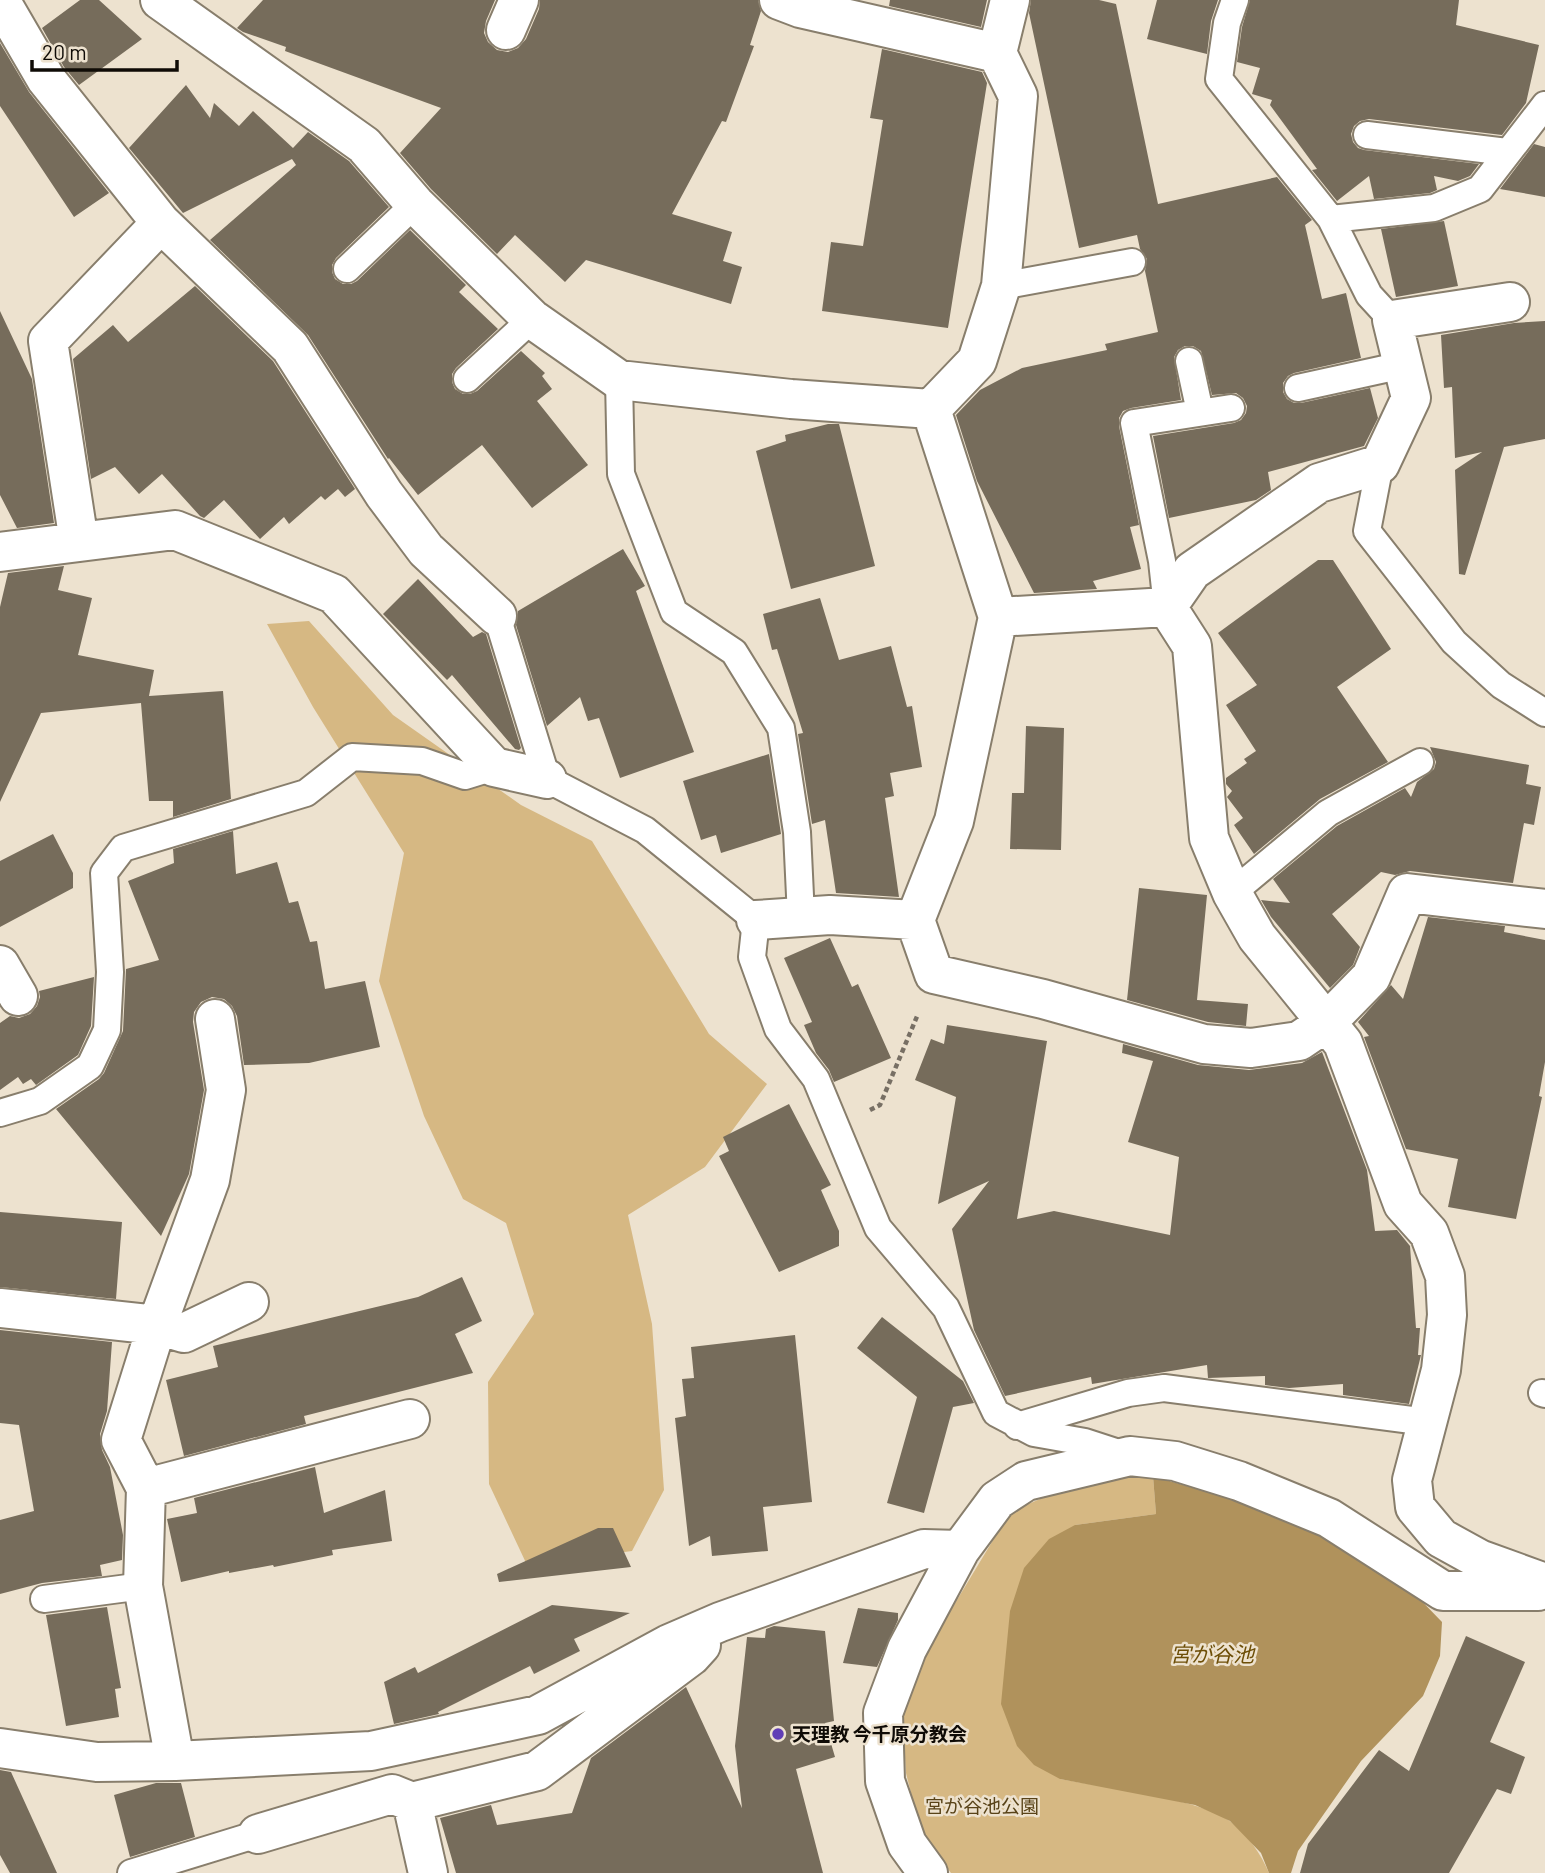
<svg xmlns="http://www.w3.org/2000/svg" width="1545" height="1873" font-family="Barlow,'Noto Sans JP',sans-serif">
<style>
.green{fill:#d6b883}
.water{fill:#b0925c}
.building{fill:#766c5b}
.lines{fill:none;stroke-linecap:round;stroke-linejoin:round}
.lane-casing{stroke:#887e6c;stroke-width:30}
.street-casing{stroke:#887e6c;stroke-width:42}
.path{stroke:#776f64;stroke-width:4.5;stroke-dasharray:5 3.5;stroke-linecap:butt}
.lane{stroke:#fff;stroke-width:26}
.street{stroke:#fff;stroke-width:38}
.poi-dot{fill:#613eb6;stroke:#ede2cf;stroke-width:2.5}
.labels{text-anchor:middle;stroke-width:5;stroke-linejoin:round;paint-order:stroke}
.poi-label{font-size:19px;font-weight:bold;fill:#0f0b06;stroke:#ede2cf;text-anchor:start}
.park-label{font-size:19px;fill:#594318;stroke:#ede2cf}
.water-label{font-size:21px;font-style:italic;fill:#6d4e07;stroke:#ede2cf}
</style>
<rect width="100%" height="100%" fill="#ede2cf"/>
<path class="green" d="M309,621L393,715L521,805L592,841L709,1034L767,1084L705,1167L628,1215L652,1324L664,1490L632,1551L527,1565L489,1484L488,1382L534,1314L506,1223L463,1199L424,1116L379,981L404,853L313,707L267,624Z
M1134,1468L1153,1476L1156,1514L1075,1525L1060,1779C1101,1787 1200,1798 1231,1822C1248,1835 1261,1854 1269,1873H951L921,1833L906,1773L902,1712L922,1658L1010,1512L1065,1488Z"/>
<path class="water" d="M1153,1476L1230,1499L1322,1537L1409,1588L1442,1622L1440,1656L1423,1696L1361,1761L1298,1851L1291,1873H1269L1261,1853L1230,1821L1195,1805L1060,1779L1034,1765L1017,1746L1001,1704L1010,1611L1024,1568L1049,1539L1075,1525L1156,1514Z"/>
<path class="building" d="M80,0H99L142,39L79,85L64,67L42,28Z
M263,0H495L486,21L484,33L488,42L497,50L508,52L518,48L526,39L539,9L540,0H758L761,11L750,45L754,46L726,122L722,121L672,214L732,232L723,261L742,267L731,304L586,260L565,282L515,235L497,254L431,189L400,153L441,108L285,51L286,47L243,32L237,28Z
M890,0H987L981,27L889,6Z
M1031,0H1099L1116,4L1158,204L1277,177L1312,220L1305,225L1322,299L1346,293L1361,358L1294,373L1288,376L1283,383V392L1287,399L1294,403H1301L1370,388L1378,418L1364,446L1268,472L1271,490L1256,500L1169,518L1153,436L1234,423L1241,420L1246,413L1247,406L1243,398L1236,393L1212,395L1201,351L1193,346H1185L1178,350L1174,357L1181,400L1131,408L1123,411L1119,418V426L1139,525L1130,527L1141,569L1093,581L1097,589L1034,593L977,481L956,415L980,390L1022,368L1107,350L1105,344L1158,332L1145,271L1147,259L1140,249L1137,235L1079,248L1029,13Z
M1157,0H1218L1211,21L1207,54L1147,39Z
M1250,0H1459L1456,25L1539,45L1526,103L1502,135L1369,119L1360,121L1354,126L1351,134L1353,142L1358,148L1364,150L1479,164L1470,176L1458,181L1434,176L1437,190L1430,193L1374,199L1369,176L1337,201L1312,170L1317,169L1270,105L1272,100L1252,94L1260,68L1237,62L1242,27Z
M0,43L29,92L109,193L74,217L0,106Z
M882,49L982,72L987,83L948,328L822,311L831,242L863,246L883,120L870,118Z
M186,85L210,118L214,103L239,126L253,111L293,148L308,132L349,161L389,207L336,258L332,265V272L335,279L343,284H351L357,281L410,230L466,285L459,292L498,329L456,368L452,374V382L455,389L463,394H470L477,391L521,351L545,373L542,376L552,389L537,401L588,465L532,508L482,445L418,495L389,458L388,459L308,335L210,240L296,165L292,159L183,213L129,148Z
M1534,144L1545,147V197L1500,189Z
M1444,221L1458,286L1396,297L1381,229Z
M195,286L273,361L355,489L345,497L338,489L325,500L321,496L289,524L284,517L260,539L224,500L204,518L200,516L162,474L139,494L115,467L91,479L73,359L113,325L128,342Z
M0,311L32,379L54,523L17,528L0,495Z
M1545,321V439L1504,447L1465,575L1459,574L1455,470L1482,452L1455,458L1452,387L1444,388L1441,335L1514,323Z
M828,424H839L875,566L791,589L756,451L786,441L785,435Z
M623,549L645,586L636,591L694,752L620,778L599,718L588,721L580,697L547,726L516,625L518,611Z
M1318,560H1333L1391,649L1337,687L1388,762L1320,799L1254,854L1234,825L1243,818L1227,797L1232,791L1226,784V778L1247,763L1244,759L1256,751L1226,705L1257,685L1218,633Z
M64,566L58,590L92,598L78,655L154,670L149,696L223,691L231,799L173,817V801H149L141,703L41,713L0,802V607L8,573Z
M418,579L473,637L482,632L486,634L521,748L519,750L515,749L452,675L447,680L383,614Z
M820,598L839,660L891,646L907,707L912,706L922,767L890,773L894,796L885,798L899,897L836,893L825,820L812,824L798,734L803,733L777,649L772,650L763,614Z
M1026,726L1064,728L1061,850L1010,849L1012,793H1024Z
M1430,747L1529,765L1526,784L1541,787L1534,825L1524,823L1513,883L1410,871L1395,875L1381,872L1332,914L1360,947L1353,965L1330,988L1271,917L1261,900L1290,903L1273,879L1337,826L1405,788L1411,797L1417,782L1434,769L1436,762Z
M769,754L781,834L721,853L716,835L701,840L683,781Z
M233,831L236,874L277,862L289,903L298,901L310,942L317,941L325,989L365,981L380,1047L309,1063L244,1065L237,1016L232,1006L224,999L212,997L201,1002L194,1012L193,1022L204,1090L189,1174L161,1236L56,1109L99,1079L104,1073L123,1031L126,969L159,960L128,881L174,863L173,849Z
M53,834L73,873V888L0,927V861Z
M1139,888L1207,895L1197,1000L1248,1004L1246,1026L1208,1022L1127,1000Z
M1428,917L1505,926L1504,932L1545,940V1062L1539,1096L1542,1097L1516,1219L1448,1207L1458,1159L1406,1149L1364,1037L1369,1036L1358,1022L1391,985L1403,999Z
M830,938L852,987L858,984L891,1058L834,1082L829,1070L816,1053L804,1025L812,1022L784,958Z
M94,977L91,1026L78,1055L36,1085L31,1079L23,1084L18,1077L0,1090V1023L10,1016L19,1018L30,1014L37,1006L40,997L39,991Z
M947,1025L1047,1041L1017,1219L1054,1211L1170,1235L1179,1157L1128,1142L1153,1061L1122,1053L1123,1044L1198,1065L1249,1070L1302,1063L1322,1052L1367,1170L1375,1231L1397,1230L1410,1246L1416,1328H1420L1418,1355H1421L1409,1404L1343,1395V1384L1289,1388L1265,1385V1376L1208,1378L1207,1365L1092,1384L1091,1377L1005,1396L974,1330L952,1229L989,1181L938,1204L956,1097L915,1080L931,1039L944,1044Z
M789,1104L831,1185L821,1190L839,1231V1246L779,1272L719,1156L729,1151L723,1137Z
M0,1212L122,1222L116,1299L0,1287Z
M462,1277L482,1321L455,1334L473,1373L304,1416L306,1424L184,1456L166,1380L218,1367L213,1346L418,1297Z
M882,1317L963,1381L974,1403L953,1407L924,1513L887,1503L917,1397L857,1348Z
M0,1330L112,1342L107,1411L100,1434L102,1450L110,1467L123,1535L122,1560L100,1565L102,1576L42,1583L0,1594V1520L34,1511L19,1425L0,1423Z
M795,1335L812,1502L763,1507L768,1551L712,1556L710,1536L689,1546L675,1418L686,1416L682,1379L694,1378L691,1347Z
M315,1467L324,1513L385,1490L392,1541L332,1550L333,1555L274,1567L273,1565L229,1573V1571L181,1582L167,1519L197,1513L194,1498Z
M598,1528H613L631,1567L499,1582L497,1574Z
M552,1605L630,1613L574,1639L580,1651L534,1674L530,1666L438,1712L439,1714L394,1724L384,1682L415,1667L418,1673Z
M107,1607L121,1688L115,1689L119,1717L66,1726L46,1615Z
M858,1608L898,1613V1620L877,1667L843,1663Z
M774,1626L825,1631L834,1721L825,1723L835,1757L796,1769L823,1873H456L440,1818L491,1805L497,1825L572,1813L591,1758L686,1687L742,1808L735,1746L747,1637L765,1638L766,1629Z
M1466,1636L1525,1662L1490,1742L1525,1757L1511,1794L1497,1789L1449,1873H1300L1308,1844L1379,1750L1409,1771Z
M0,1770L11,1772L57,1873H10L0,1855Z
M156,1783H181L195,1837L130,1857L114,1795Z"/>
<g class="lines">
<defs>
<path id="lane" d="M1235,0L1227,23L1219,79L1331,219L1369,295L1392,320
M1367,135L1507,152
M1331,219L1434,208L1480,189L1545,105
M347,269L415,204
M1001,286L1132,262
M1189,361L1200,412
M467,379L532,319
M619,380L621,474L674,612L734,652L781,728L797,832L801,917
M1298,388L1403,365
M1380,464L1367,531L1454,642L1501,685L1545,713
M1167,607L1162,561L1134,423L1231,408
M497,616L547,779L645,830L756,920L752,957L778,1029L816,1079L878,1228L946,1308L996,1413L1034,1433L1085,1442L1128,1456
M1232,893L1328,813L1420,762
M0,1113L40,1101L90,1066L107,1030L110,972L104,873L123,848L306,793L352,757L422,761L465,776L494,767
M1542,1393L1545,1394
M1017,1426L1128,1393L1164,1388L1427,1422
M44,1599L143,1586
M131,1873L258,1834"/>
<path id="street" d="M0,0L46,79L161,223L290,347L384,494L426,550L497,616
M160,0L364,145L415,204L532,319L619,380L791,399L931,409L977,361L1001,286L1018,96L997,53L800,8L779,0
M506,30L519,0
M997,53L1010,0
M931,409L998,617L954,821L915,920L934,974L1043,999L1204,1044L1251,1048L1299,1041L1327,1022L1371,977L1407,893L1545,909
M79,542L48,341L161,223
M0,552L175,530L334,594L494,767L547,779
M1167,607L1192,646L1209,838L1232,893L1257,937L1343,1043L1403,1204L1429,1233L1445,1276L1447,1315L1441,1370L1412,1480L1415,1507L1441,1538L1479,1559L1545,1583
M1167,607L1192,571L1319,483L1380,464L1411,398L1392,320L1510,302
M998,617L1167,607
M756,920L830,915L915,920
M0,965L18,996
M0,1308L157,1325L184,1333L249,1302
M146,1488L410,1419
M0,1748L97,1762L175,1761L371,1751L538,1715L669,1644L720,1622L924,1549L960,1550
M175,1761L143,1586L146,1488L121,1440L157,1325L210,1180L226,1090L215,1019
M412,1802L428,1873
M258,1834L392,1794L412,1802L537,1771L691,1656L701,1645
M928,1873L907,1844L885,1781L883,1713L907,1649L960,1550L997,1500L1026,1481L1130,1456L1175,1461L1239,1481L1329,1518L1443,1591H1538"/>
</defs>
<use href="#lane" class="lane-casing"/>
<use href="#street" class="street-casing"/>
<path class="path" d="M870,1110L880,1105L918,1014"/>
<use href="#lane" class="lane"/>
<use href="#street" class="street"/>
</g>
<circle class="poi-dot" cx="778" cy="1734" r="7"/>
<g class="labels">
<g class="poi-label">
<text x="792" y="1741">天理教 今千原分教会</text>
</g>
<g class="park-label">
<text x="982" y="1813">宮が谷池公園</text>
</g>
<g class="water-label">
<text x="1212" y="1662">宮が谷池</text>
</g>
</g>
<path d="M32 60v10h145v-10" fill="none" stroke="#0f0b06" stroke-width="3.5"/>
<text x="42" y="60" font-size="21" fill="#0f0b06" stroke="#ede2cf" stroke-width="5" paint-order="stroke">20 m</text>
</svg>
